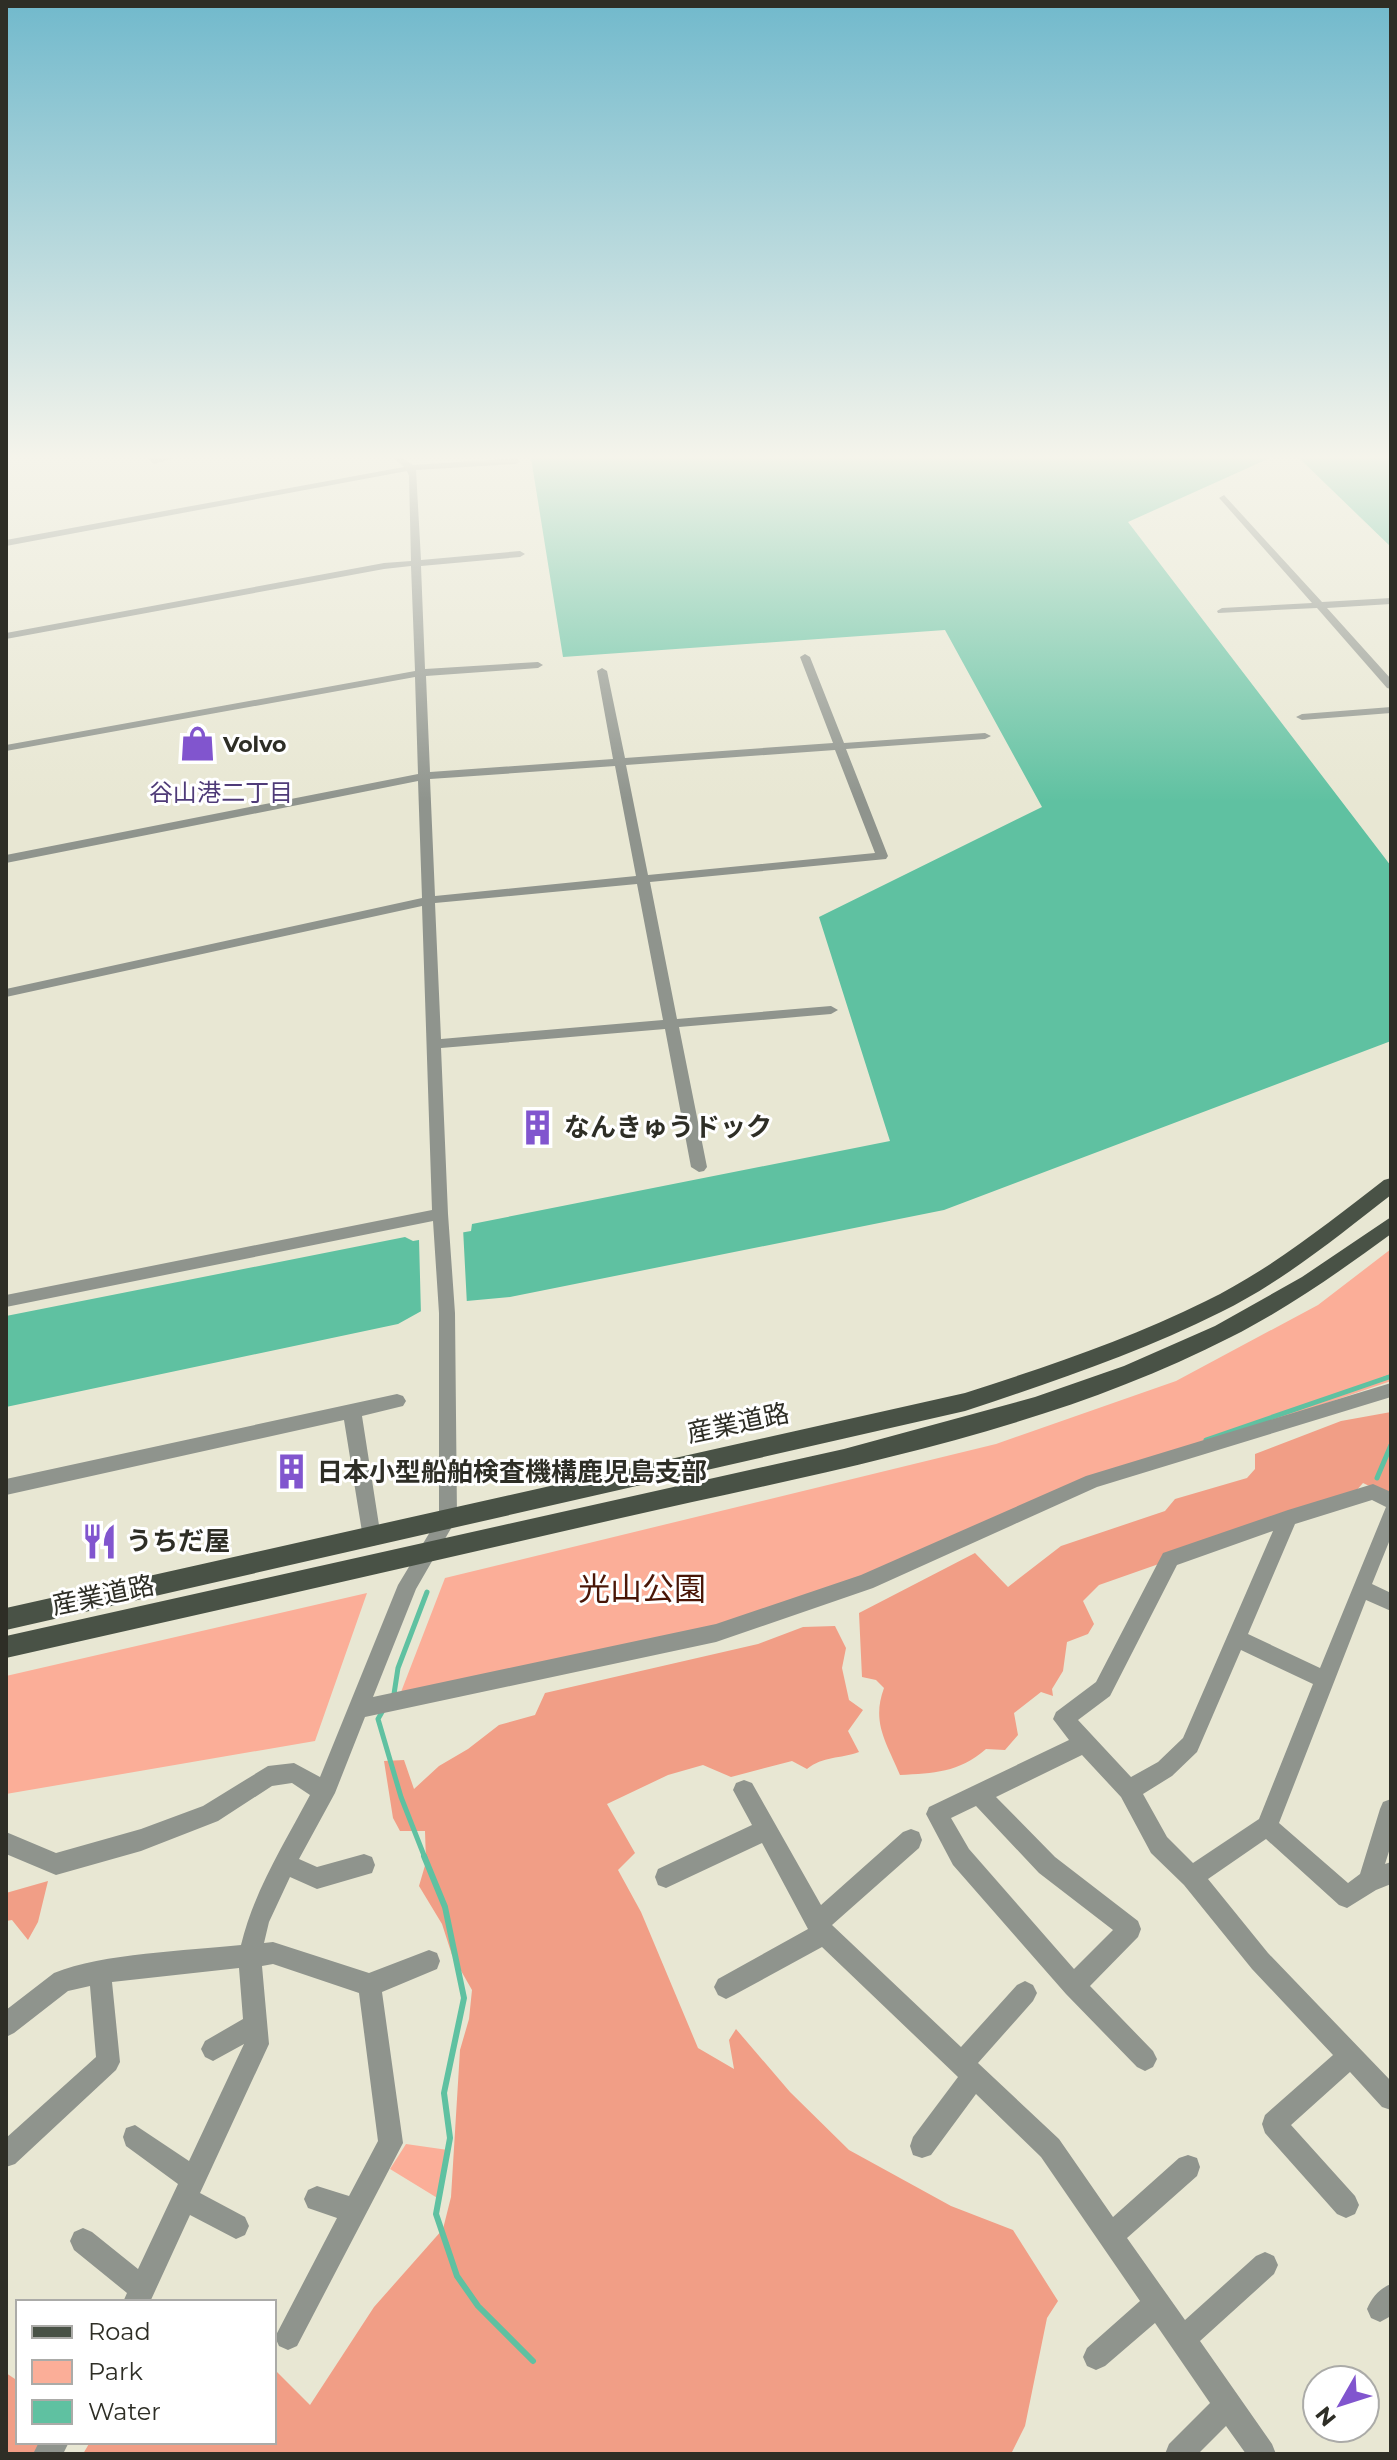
<svg xmlns="http://www.w3.org/2000/svg" width="1397" height="2460" font-family="Montserrat,'Noto Sans JP',sans-serif">
<style>
.green{fill:#fbae98}
.forest{fill:#f19e86}
.water{fill:#5fc1a1}
.pier{fill:#e8e7d3}
.lines{fill:none;stroke-linecap:round;stroke-linejoin:round}
.stream-far2{stroke:#5fc1a1;stroke-width:4}
.stream-far1{stroke:#5fc1a1;stroke-width:5}
.stream{stroke:#5fc1a1;stroke-width:6}
.minor{fill:#8f948d;fill-rule:evenodd}
.major{fill:#495246;fill-rule:evenodd}
.labels{text-anchor:middle;stroke-width:6;stroke-linejoin:round;paint-order:stroke}
.far-poi-label{font-size:22px;font-weight:bold;fill:#2e2e26;stroke:#fff;text-anchor:start}
.far-neighbourhood-label{font-size:24px;fill:#4f3b78;stroke:#fff}
.poi-label{font-size:26px;font-weight:bold;fill:#2e2e26;stroke:#fff;text-anchor:start}
.street-label{font-size:26px;fill:#2e2e26;stroke:#fff}
.near-park-label{font-size:32px;fill:#491607;stroke:#fff}
</style>
<rect width="100%" height="100%" fill="#e8e7d3"/>
<path class="green" d="M1391,1249V1381L1033,1504L868,1584L656,1646L401,1692L445,1578L996,1444L1176,1381L1318,1305Z
M367,1593L315,1741L6,1794V1676Z
M406,2144L448,2150L439,2199L390,2169Z"/>
<path class="forest" d="M1391,1412L1390,1496L1363,1483L1356,1491L1264,1527L1099,1585L1083,1601L1094,1624L1088,1634L1067,1642L1063,1671L1052,1689L1053,1696L1041,1692L1014,1713L1018,1735L1005,1750L986,1749C958,1773 934,1773 900,1775C887,1743 871,1723 884,1688L876,1680L862,1677L859,1613L975,1553L1008,1587L1061,1546L1165,1511L1175,1499L1247,1478L1255,1469V1454L1341,1421Z
M835,1626L846,1648L842,1668L849,1700L863,1710L848,1731L859,1752C840,1759 823,1756 807,1769L792,1761L731,1777L703,1765L668,1775L607,1804L635,1853L618,1870L641,1912L698,2048L734,2069L729,2040L736,2029L790,2092L849,2150L951,2206L1013,2230L1058,2301L1047,2318L1025,2426L1011,2454H83L90,2442H274V2369L310,2405L374,2307L443,2229L451,2197L460,2050L469,2019L472,1990L452,1955L442,1924L419,1886L426,1862L425,1831H400L393,1818L384,1761L404,1760L414,1789L439,1766L468,1749L499,1725L535,1715L545,1693L758,1644L803,1627Z
M48,1881L38,1922L28,1940L12,1920L6,1921V1893Z
M6,2373L18,2381V2442H57L51,2454H6Z"/>
<path class="water" d="M531,458H1270L1128,522L1391,866V1041L944,1210L510,1297L434,1304L398,1324L6,1407V1316L405,1237L413,1241L471,1231L472,1224L890,1141L819,917L1042,807L945,630L563,657Z
M1299,458H1391V547Z"/>
<path class="pier" d="M463,1228L467,1305L435,1307L421,1315L419,1239Z"/>
<g class="lines">
<path class="stream-far2" d="M1383,1379L1391,1376"/>
<path class="stream-far1" d="M1206,1440L1389,1377
M1377,1478L1391,1445
M394,1694L398,1668L427,1592
M382,1712L378,1719L401,1797L425,1858"/>
<path class="stream" d="M424,1856L445,1907L464,1998L444,2093L450,2138L436,2214L457,2276L478,2306L533,2361"/>
<path class="minor" d="M147,458H174L154,464Z
M394,458H403L413,465L516,458L520,461L516,464L416,470L421,560L520,551L525,554L520,557L421,566L425,669L538,662L543,665L538,668L426,676L430,772L613,759L597,671L602,668L607,671L625,758L833,743L800,657L805,654L810,657L844,743L985,733L991,736L985,739L846,749L888,856L886,859L650,882L677,1019L831,1006L838,1010L831,1014L679,1027L707,1167L704,1171L699,1172L691,1167L665,1029L441,1048L448,1214L455,1313L457,1518L416,1589L373,1697L716,1624L861,1575L1086,1476L1391,1383V1397L1097,1487L873,1588L716,1642L365,1717L335,1793L299,1859L317,1867L364,1854L372,1857L375,1865L372,1873L317,1889L290,1877L269,1922L264,1943L273,1942L369,1973L429,1950L437,1953L440,1961L437,1969L382,1992L403,2143L297,2346L288,2350L279,2346L275,2337L337,2218L308,2208L304,2199L308,2190L317,2186L349,2196L378,2141L359,1993L273,1964L262,1966L269,2044L200,2193L245,2217L249,2226L245,2235L236,2239L190,2215L150,2302H123L127,2293L74,2250L70,2241L74,2232L83,2228L92,2232L138,2269L178,2184L126,2146L123,2137L126,2128L135,2125L189,2161L244,2044L213,2061L205,2057L201,2049L205,2041L243,2019L239,1968L112,1982L120,2062L116,2070L15,2164L6,2167V2138L96,2057L90,1986L68,1991L14,2033L6,2037V2010L54,1973C103,1953 187,1951 241,1945C254,1891 284,1844 310,1795L292,1783L272,1786L218,1821L141,1851L56,1875L6,1854V1832L56,1853L141,1829L203,1806L268,1766L294,1763L320,1777L398,1585L439,1517V1313L433,1221L6,1307V1295L432,1210L422,906L6,997V989L422,898L418,781L6,863V855L418,774L415,677L6,751V745L415,671L411,566L384,569L6,639V633L384,563L411,561L409,476L407,471L6,546V540L404,467ZM835,750L875,853L648,875L626,765ZM615,766L636,876L435,896L430,779ZM637,884L663,1020L441,1039L435,903Z
M1224,495L1322,602L1391,598V604L1327,608L1391,679V689L1387,688L1317,608L1218,613L1217,611L1222,608L1312,603L1221,500L1219,498Z
M1391,707V713L1302,720L1296,717L1302,714Z
M397,1394L403,1396L406,1401L403,1406L362,1416L381,1538L379,1544L372,1546L365,1544L363,1538L344,1420L6,1495V1479Z
M1373,1484L1391,1492V1537L1372,1584L1391,1593V1611L1366,1600L1279,1823L1348,1883L1360,1874L1380,1809L1383,1802L1391,1799V1845L1385,1864L1391,1862V1884L1376,1890L1347,1908L1339,1905L1266,1839L1208,1879L1268,1953L1391,2081V2110L1382,2107L1350,2072L1291,2125L1355,2196L1359,2205L1355,2214L1346,2218L1337,2214L1265,2133L1262,2124L1265,2115L1333,2055L1252,1969L1184,1885L1151,1853L1121,1797L1082,1755L996,1797L1055,1857L1138,1921L1141,1929L1138,1937L1090,1986L1153,2051L1157,2059L1153,2067L1145,2071L1137,2067L1066,1994L953,1865L926,1814L929,1807L1069,1740L1053,1719L1056,1712L1096,1682L1163,1553L1288,1510ZM1372,1500L1386,1507L1320,1668L1248,1634L1295,1524ZM1273,1531L1183,1738L1158,1762L1131,1777L1078,1720L1110,1696L1177,1565ZM1241,1650L1313,1684L1259,1819L1193,1863L1167,1837L1143,1794L1172,1776L1197,1752ZM976,1806L1039,1873L1113,1930L1074,1969L969,1849L951,1818Z
M744,1780L752,1783L821,1905L903,1832L911,1829L919,1832L922,1840L919,1848L832,1925L961,2047L1017,1985L1025,1981L1033,1985L1037,1993L1033,2001L978,2063L1059,2139L1113,2217L1179,2158L1188,2155L1197,2158L1200,2167L1197,2176L1127,2238L1185,2320L1256,2256L1265,2252L1274,2256L1278,2265L1274,2274L1200,2341L1272,2444L1276,2454H1246L1226,2426L1198,2454H1165L1169,2444L1210,2403L1155,2323L1105,2366L1096,2370L1087,2366L1083,2357L1087,2348L1140,2301L1041,2157L976,2094L931,2155L922,2158L913,2155L910,2146L913,2137L958,2077L822,1947L734,1995L726,1999L718,1995L714,1987L718,1979L808,1929L762,1843L666,1888L658,1885L655,1877L658,1869L752,1825L733,1790L736,1783Z
M1391,2284V2316L1380,2322L1371,2318L1367,2309C1372,2297 1379,2289 1391,2284Z
M39,2442H69L63,2454H33Z"/>
<path class="major" d="M1391,1178V1195C1338,1236 1281,1283 1221,1312C1139,1353 1052,1382 965,1411L6,1630V1608L965,1393C1046,1367 1129,1339 1206,1301C1270,1270 1328,1223 1384,1180Z
M1391,1217V1234C1339,1272 1288,1308 1231,1337C1042,1434 826,1471 621,1518C416,1565 211,1612 6,1658V1636L844,1449L1035,1397L1124,1366L1215,1326L1302,1277Z"/>
</g>
<linearGradient id="sky" x2="0" y2="1"><stop stop-color="#71b9cc"/><stop offset="0.57" stop-color="#f5f4eb"/><stop offset="1" stop-color="#f5f4eb" stop-opacity="0"/></linearGradient>
<rect width="1397" height="802" fill="url(#sky)"/>
<defs>
<symbol id="shop-bare" viewBox="-9 -9 18 18"><path d="M-5-2.5h2.3a2.7 3.5 0 0 1 5.4 0H5L5.5 6h-11ZM-1.5-2.5h3a1.5 2.3 0 0 0-3 0Z" fill="#8155ce" stroke="#fff" stroke-width="2.5" paint-order="stroke"/></symbol>
<symbol id="building-bare" viewBox="-9 -9 18 18"><path d="M-4-6H4V6H1V3H-1V6H-4ZM-2.5-4.3h1.7v1.8h-1.7ZM.8-4.3h1.7v1.8H.8ZM-2.5-1h1.7V.8h-1.7ZM.8-1h1.7V.8H.8Z" fill="#8155ce" stroke="#fff" stroke-width="2.5" paint-order="stroke"/></symbol>
<symbol id="restaurant-bare" viewBox="-9 -9 18 18"><path d="M-5-6h1v4h1v-4h1v4h1v-4h1v5L-1.5 .5V6h-2V.5L-5-1ZM5-6V6H3V1.5H1.5Q1.5-4 5-6Z" fill="#8155ce" stroke="#fff" stroke-width="2.5" paint-order="stroke"/></symbol>
</defs>
<g fill-rule="evenodd">
<use href="#shop-bare" x="172" y="718" width="51" height="51"/>
<use href="#building-bare" x="512" y="1102" width="51" height="51"/>
<use href="#building-bare" x="266" y="1446" width="51" height="51"/>
<use href="#restaurant-bare" x="74" y="1516" width="51" height="51"/>
</g>
<g class="labels">
<g class="far-poi-label">
<text x="223" y="752">Volvo</text>
</g>
<g class="far-neighbourhood-label">
<text x="221" y="801">谷山港二丁目</text>
</g>
<g class="poi-label">
<text x="564" y="1136">なんきゅうドック</text>
<text x="317" y="1481">日本小型船舶検査機構鹿児島支部</text>
<text x="126" y="1550">うちだ屋</text>
</g>
<g class="street-label">
<text transform="translate(738 1423) rotate(-12)" y="9">産業道路</text>
<text transform="translate(103 1595) rotate(-12)" y="9">産業道路</text>
</g>
<g class="near-park-label">
<text x="642" y="1600">光山公園</text>
</g>
</g>
<rect width="1397" height="2460" fill="none" stroke="#2e2e26" stroke-width="16"/>
<rect x="16" y="2300" width="260" height="144" fill="#ffffff" stroke="#ababa8" stroke-width="2"/>
<rect x="32" y="2326" width="40" height="12" fill="#495246" stroke="#ababa8" stroke-width="2"/>
<text x="88" y="2340" font-size="24" fill="#2e2e26">Road</text>
<rect x="32" y="2360" width="40" height="24" fill="#fbae98" stroke="#ababa8" stroke-width="2"/>
<text x="88" y="2380" font-size="24" fill="#2e2e26">Park</text>
<rect x="32" y="2400" width="40" height="24" fill="#5fc1a1" stroke="#ababa8" stroke-width="2"/>
<text x="88" y="2420" font-size="24" fill="#2e2e26">Water</text>
<g transform="translate(1341 2404) rotate(231)"><circle r="38" fill="#ffffff" stroke="#ababa8" stroke-width="2"/>
<path d="M0-6L14 30L0 20L-14 30Z" fill="#8155ce"/>
<text y="-12" font-size="22" font-weight="bold" text-anchor="middle" fill="#2e2e26">N</text>
</g>
</svg>
